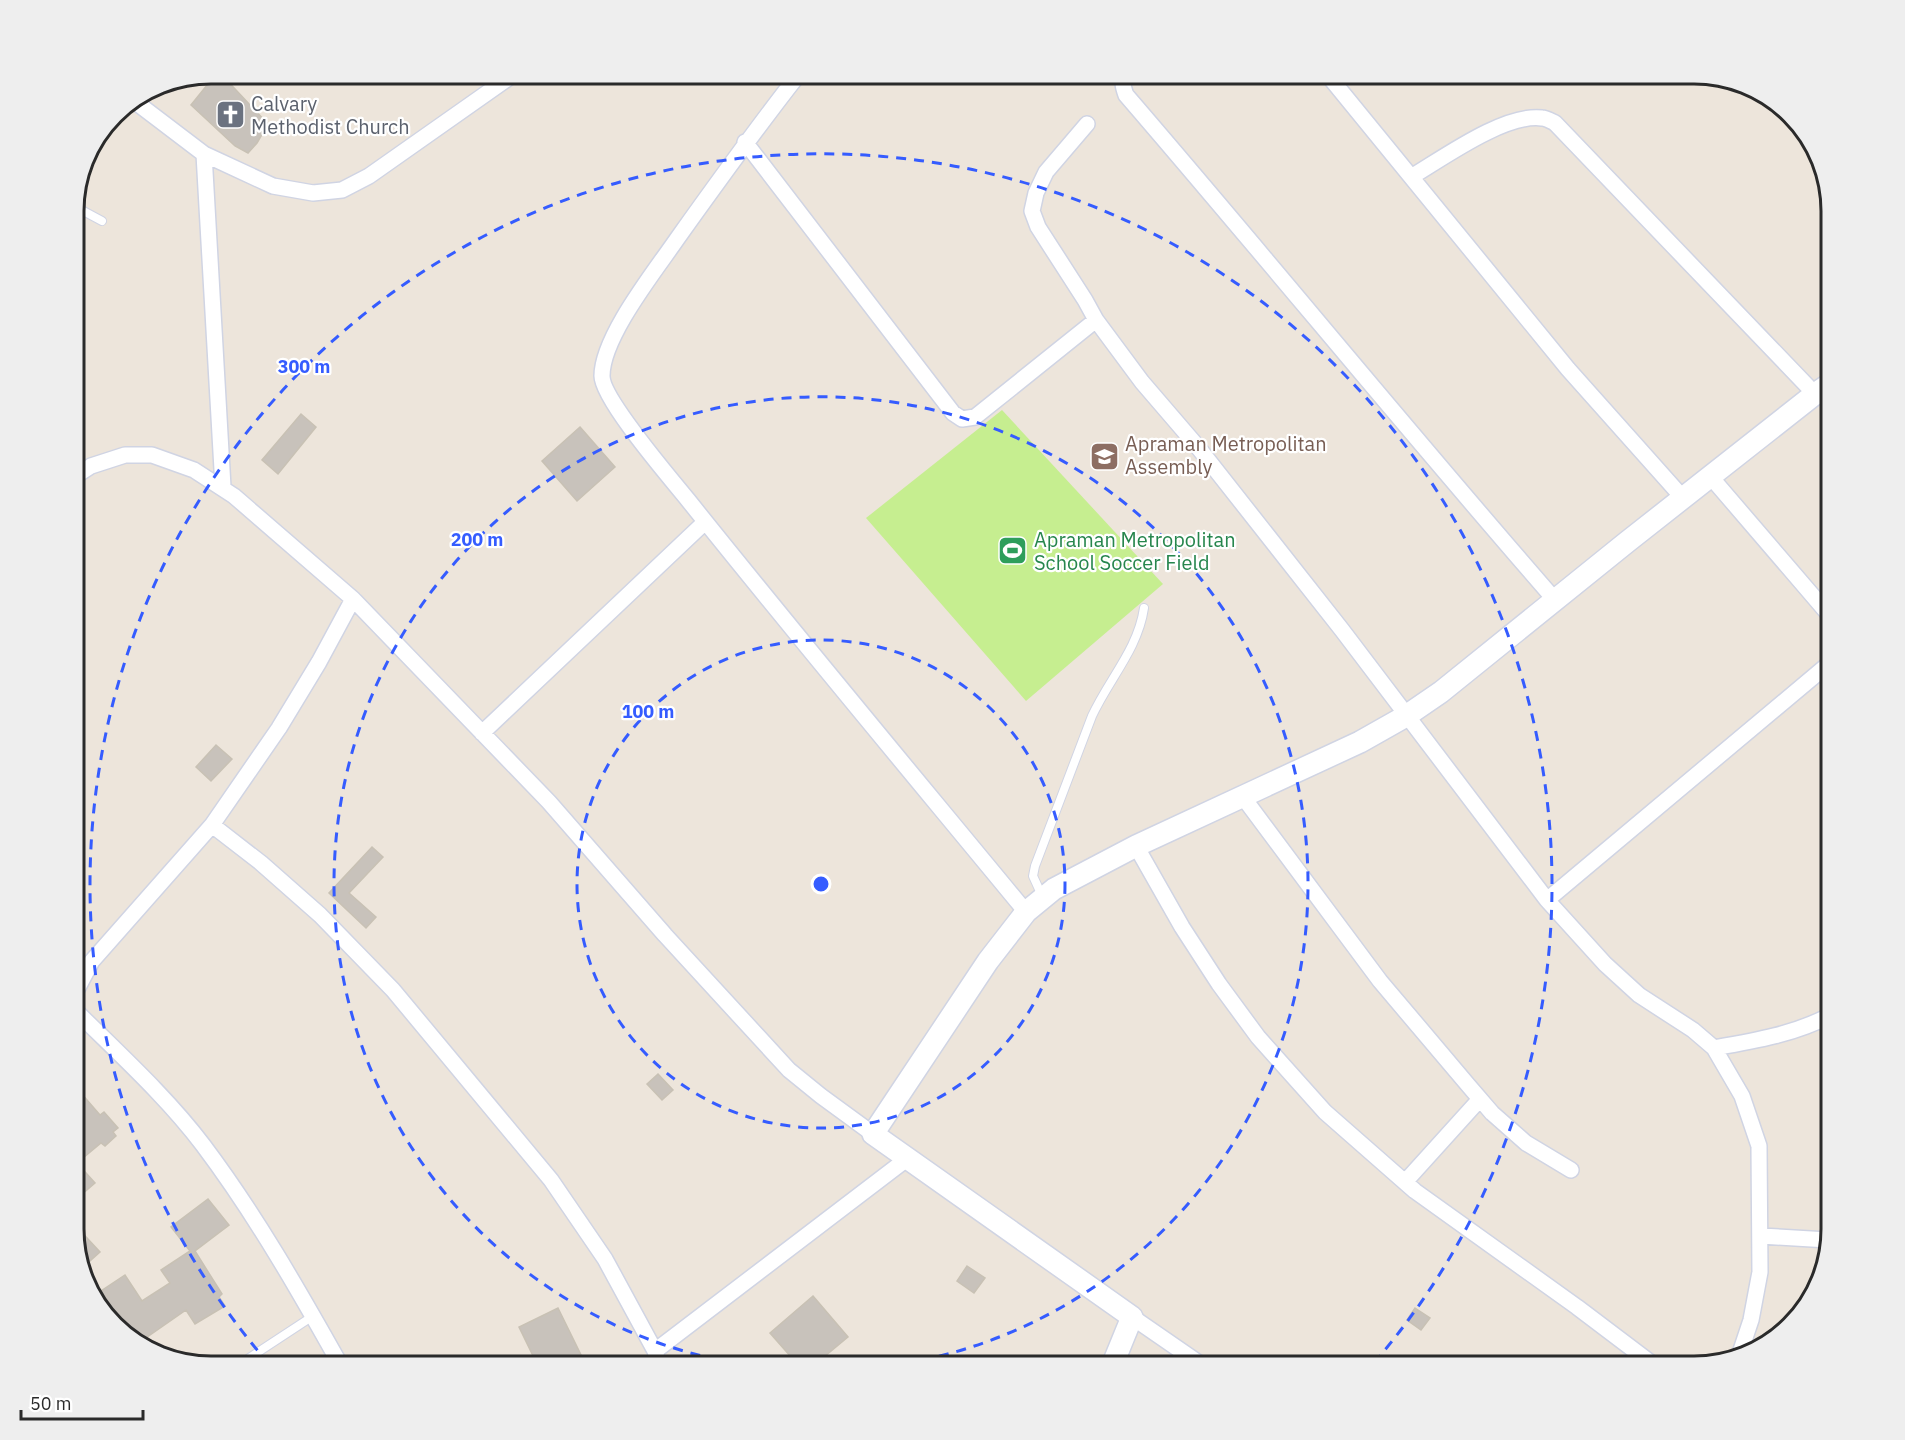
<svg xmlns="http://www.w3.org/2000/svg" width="1905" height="1440" font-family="'IBM Plex Sans',sans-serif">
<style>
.pitch{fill:#c6ee90}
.building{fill:#c8c2bb;stroke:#c8c1b4;stroke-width:1.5}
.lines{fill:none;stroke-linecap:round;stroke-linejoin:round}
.lane-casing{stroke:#d0d4e3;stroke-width:10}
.street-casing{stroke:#d0d4e3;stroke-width:18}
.secondary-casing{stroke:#d0d4e3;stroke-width:24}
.lane{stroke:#fff;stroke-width:8}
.street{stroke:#fff;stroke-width:15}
.secondary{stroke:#fff;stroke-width:21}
.ring{fill:none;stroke:#355cff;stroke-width:3;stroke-dasharray:10 8}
.labels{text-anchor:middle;stroke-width:4.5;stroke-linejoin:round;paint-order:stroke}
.worship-label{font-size:20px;fill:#5b616d;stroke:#fff;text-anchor:start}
.education-label{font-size:20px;fill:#785e54;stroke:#fff;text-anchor:start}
.leisure-label{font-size:20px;fill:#27864d;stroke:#fff;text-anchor:start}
.rim{fill:none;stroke:#2a2a2a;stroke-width:3}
.centre{fill:#355cff;stroke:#fff;stroke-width:3}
.ring-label{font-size:18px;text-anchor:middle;font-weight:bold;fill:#355cff;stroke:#fff;stroke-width:4.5;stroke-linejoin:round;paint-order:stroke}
</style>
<rect width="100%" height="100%" fill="#ede5db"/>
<path class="pitch" d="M1002,410L1163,584L1026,701L866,518Z"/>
<path class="building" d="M216,74H221L268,124L257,143L248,153L235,146L191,105Z
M301,414L316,427L278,474L262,460Z
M580,427L615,467L577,501L542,461Z
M216,745L232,759L211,781L196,767Z
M372,847L383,857L349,893L376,917L366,928L329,893Z
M658,1074L673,1090L662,1100L647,1084Z
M74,1085L100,1115L104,1112L118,1128L113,1132L116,1136L105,1146L101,1143L77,1163L95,1183L74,1201Z
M208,1199L229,1225L195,1251L222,1294L219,1297L225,1306L195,1324L186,1310L140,1342L127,1338L95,1295L125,1275L142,1301L170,1283L161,1270L190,1251L171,1227Z
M74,1224L100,1252L82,1268L74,1237Z
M967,1266L985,1278L974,1293L957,1281Z
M813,1296L848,1337L813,1366H799L770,1333Z
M558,1308L583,1359L568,1366H538L519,1327Z
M1415,1308L1430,1318L1421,1330L1407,1320Z"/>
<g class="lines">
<defs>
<path id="lane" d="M74,206L102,221
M1043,898L1033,876L1035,866L1092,716C1109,679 1138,649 1144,608
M237,1366L313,1316"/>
<path id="street" d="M799,74C757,127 717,183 677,239C655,271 602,337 602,376C602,399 671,479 688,500C799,639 913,775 1026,912
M1127,74C1121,80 1123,87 1126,95C1270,262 1410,434 1555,600
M1327,74L1568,369L1683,498
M133,100L204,154L273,186L313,193L342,190L369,176L514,74
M1087,124L1046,172L1036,193L1032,211L1038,227L1085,300L1096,320L1142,382L1197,446L1342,630L1547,900L1605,964L1639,995L1693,1030L1714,1048C1754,1041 1795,1034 1831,1015
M745,142L953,413L962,419L975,417L1096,320
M204,154L223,487
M1411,177C1443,158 1505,113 1542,118C1546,118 1551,121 1555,123L1815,394
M1710,476L1831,617
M74,477L91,466L125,455H152L194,470L234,496L353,599L549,802L665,935L789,1070L821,1096L873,1134
M482,733L705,522
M1243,797L1380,981L1468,1085L1492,1113L1526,1143L1571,1170
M212,825L261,863L320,915L393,990L551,1180L605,1259L655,1351L659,1366
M1136,846L1182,927L1219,984L1258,1037L1325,1112L1415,1191L1577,1307L1655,1366
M1547,900L1831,662
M74,995L92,961L212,825L279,728L319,662L353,599
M74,1009C117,1052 166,1096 203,1145C255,1214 299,1291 341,1366
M1714,1048L1742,1096L1759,1146L1760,1272L1751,1320L1739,1356
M1405,1182L1480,1099
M1761,1236L1828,1240
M1132,1317L1203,1366
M655,1351L908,1158"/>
<path id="secondary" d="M1112,1366L1132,1317L873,1134L988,961L1026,912L1054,889L1136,846L1360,742L1406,716L1441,692L1627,542L1815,394L1831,383"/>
</defs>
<use href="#lane" class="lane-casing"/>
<use href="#street" class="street-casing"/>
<use href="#secondary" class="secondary-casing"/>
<use href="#lane" class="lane"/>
<use href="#street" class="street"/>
<use href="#secondary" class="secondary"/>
</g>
<g class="ring">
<circle cx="821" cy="884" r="244"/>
<path d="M753 1366A487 487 0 1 1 889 1366"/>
<path d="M269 1364A731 731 0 1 1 1373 1364"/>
</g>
<defs>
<symbol id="church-square" viewBox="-11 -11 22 22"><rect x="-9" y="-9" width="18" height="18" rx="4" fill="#6b7280" stroke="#fff"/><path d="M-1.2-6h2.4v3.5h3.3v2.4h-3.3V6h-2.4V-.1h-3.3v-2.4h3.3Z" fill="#fff"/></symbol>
<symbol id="school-square" viewBox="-11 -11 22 22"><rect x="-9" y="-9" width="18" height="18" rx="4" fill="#8d6e63" stroke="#fff"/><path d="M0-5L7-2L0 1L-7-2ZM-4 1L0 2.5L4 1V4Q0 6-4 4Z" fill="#fff"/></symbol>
<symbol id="stadium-square" viewBox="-11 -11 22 22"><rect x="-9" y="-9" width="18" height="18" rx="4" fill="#2e9e5b" stroke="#fff"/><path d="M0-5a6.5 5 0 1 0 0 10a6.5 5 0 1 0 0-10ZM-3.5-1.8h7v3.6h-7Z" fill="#fff"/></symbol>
</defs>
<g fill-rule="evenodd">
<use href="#church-square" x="214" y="98" width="33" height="33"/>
<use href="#school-square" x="1088" y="440" width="33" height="33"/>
<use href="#stadium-square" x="996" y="534" width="33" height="33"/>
</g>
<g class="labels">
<g class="worship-label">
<text x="251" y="111">Calvary<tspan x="251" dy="23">Methodist Church</tspan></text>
</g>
<g class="education-label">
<text x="1125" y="451">Apraman Metropolitan<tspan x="1125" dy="23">Assembly</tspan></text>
</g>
<g class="leisure-label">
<text x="1034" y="547">Apraman Metropolitan<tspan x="1034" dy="23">School Soccer Field</tspan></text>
</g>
</g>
<path d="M0 0H1905V1440H0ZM211 84H1694A127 127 0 0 1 1821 211V1229A127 127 0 0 1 1694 1356H211A127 127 0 0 1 84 1229V211A127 127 0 0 1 211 84Z" fill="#eee" fill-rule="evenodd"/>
<path class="rim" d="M211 84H1694A127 127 0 0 1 1821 211V1229A127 127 0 0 1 1694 1356H211A127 127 0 0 1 84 1229V211A127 127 0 0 1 211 84Z"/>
<circle cx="821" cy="884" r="9" class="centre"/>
<g class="ring-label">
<text x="304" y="373">300 m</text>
<text x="477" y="546">200 m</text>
<text x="648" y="718">100 m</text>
</g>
<path d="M21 1410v9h122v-9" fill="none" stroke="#2a2a2a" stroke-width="3"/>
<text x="30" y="1410" font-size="18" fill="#2a2a2a" stroke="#ffffff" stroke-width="4.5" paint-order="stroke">50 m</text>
</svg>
